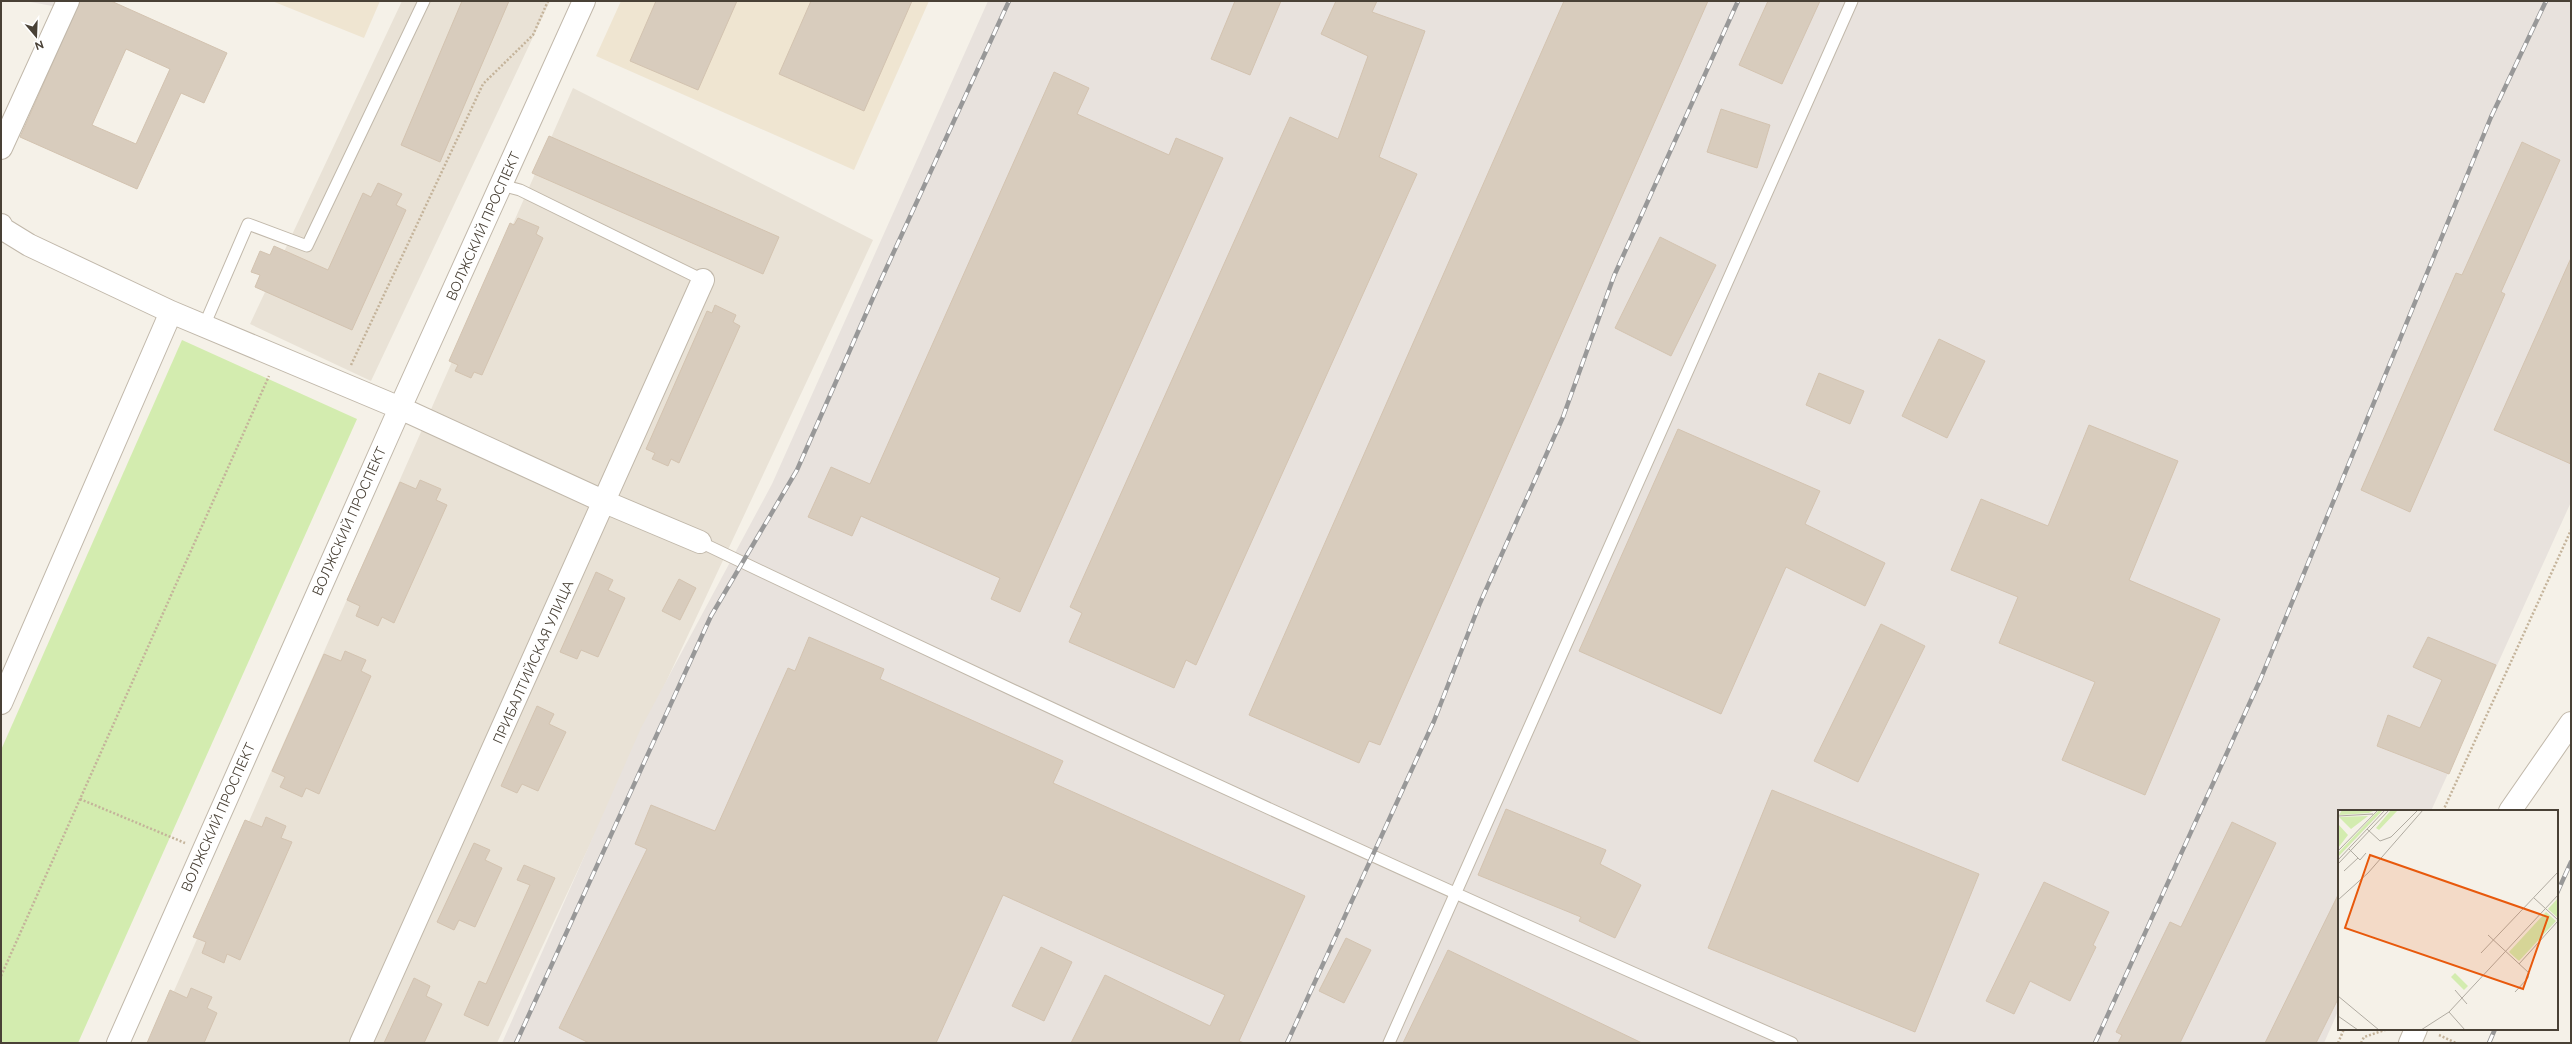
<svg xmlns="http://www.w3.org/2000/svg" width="2572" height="1044" font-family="Raleway,sans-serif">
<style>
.residential{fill:#e9e2d6}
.industrial{fill:#e8e2dd}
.education{fill:#efe5d1}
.green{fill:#d3ecaf}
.building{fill:#d8ccbd;stroke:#d3c3b0;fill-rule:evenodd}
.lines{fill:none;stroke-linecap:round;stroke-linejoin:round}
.lane-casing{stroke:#c1b8aa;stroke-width:13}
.street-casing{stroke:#c1b8aa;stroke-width:24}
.path{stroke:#c4b39a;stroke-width:2.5;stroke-dasharray:2 2;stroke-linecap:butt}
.lane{stroke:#fff;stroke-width:11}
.street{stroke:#fff;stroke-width:22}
.rail-casing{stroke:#989898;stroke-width:4.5}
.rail{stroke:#fff;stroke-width:3;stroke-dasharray:9;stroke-linecap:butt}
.labels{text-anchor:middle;stroke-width:4;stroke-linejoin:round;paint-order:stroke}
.street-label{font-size:14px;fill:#494136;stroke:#fff}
.inset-road{fill:none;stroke:#b0aba1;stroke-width:1}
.view{fill:#e8590c;fill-opacity:0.15;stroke:#e8590c;stroke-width:2}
.inset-edge{fill:none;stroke:#494136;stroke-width:2}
</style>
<rect width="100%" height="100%" fill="#f5f1e8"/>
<path class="residential" d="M402,1H550L371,381L250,324Z
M573,88L873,240L497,1043H151Z"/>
<path class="industrial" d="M25,1H60L58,7Z
M988,1H2571V502L2431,811H2339V1009L2324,1043H502L641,728L772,484Z"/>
<path class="education" d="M272,1H380L364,38Z
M621,1H929L854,170L596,56Z"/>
<path class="green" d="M182,340L357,419L78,1043H1V750Z"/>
<path class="building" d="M80,1H111L227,53L204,103L181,93L137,189L20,137ZM126,49L170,69L136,144L92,125Z
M462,1H509L440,162L401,145Z
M656,1H737L698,90L630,61Z
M811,1H912L864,111L779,74Z
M1235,1H1281L1250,75L1211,59Z
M1336,1H1377L1372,12L1425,31L1379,157L1417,174L1196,665L1186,660L1174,688L1069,642L1082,613L1070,607L1290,117L1338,139L1368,56L1321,34Z
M1564,1H1708L1380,745L1369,741L1359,763L1249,715Z
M1768,1H1820L1782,84L1739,65Z
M1054,72L1089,88L1077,114L1169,155L1176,138L1223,158L1020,612L991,599L1000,578L861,516L852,536L808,517L831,467L870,484Z
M1721,109L1770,125L1757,168L1707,152Z
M549,136L779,237L763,274L532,173Z
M2522,142L2560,160L2501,292L2505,294L2410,512L2361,490L2456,273L2462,275Z
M378,183L402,194L396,205L406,210L352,330L255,287L260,275L251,272L260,251L270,255L274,246L328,270L363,193L371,197Z
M518,218L539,227L536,234L543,238L482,375L474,372L471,378L455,371L458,365L449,361L510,223L514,225Z
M1660,237L1716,265L1671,356L1615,328Z
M2571,258V464L2494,430Z
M715,305L736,315L733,322L740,326L679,463L671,459L668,466L652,459L655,453L646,449L707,311L712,313Z
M1939,339L1985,361L1947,438L1902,416Z
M1819,373L1864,391L1850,424L1806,405Z
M2089,425L2178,461L2129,580L2220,619L2145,795L2062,760L2095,682L1999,643L2018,597L1951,570L1981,499L2048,526Z
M1678,429L1820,491L1805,524L1885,563L1865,606L1786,567L1721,714L1579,651Z
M420,480L441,489L436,500L447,505L394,623L382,617L378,626L356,616L360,606L347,600L400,482L416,489Z
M596,572L613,580L608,590L625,598L598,657L581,650L577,659L560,652Z
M679,579L696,588L680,620L662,611Z
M1881,624L1925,646L1858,782L1814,761Z
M809,637L884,669L880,679L1063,761L1053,783L1305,896L1239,1041L1244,1043H1071L1105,975L1210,1026L1225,995L1003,895L936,1043H589L559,1028L647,849L635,844L651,805L715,831L788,668L795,671Z
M2428,637L2496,665L2449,774L2377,746L2388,715L2420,728L2442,680L2413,667Z
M345,651L366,660L361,671L371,676L319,794L306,788L302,797L280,787L285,777L272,771L324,654L341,661Z
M537,706L554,714L549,724L566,732L538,791L522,784L517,793L501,786Z
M1772,790L1979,874L1915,1032L1708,948Z
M1506,809L1606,850L1600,864L1641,885L1615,938L1579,921L1581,917L1478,875Z
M266,817L286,826L281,838L292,842L240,960L227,954L224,963L202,953L206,942L193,937L245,820L262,827Z
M2232,822L2276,843L2180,1043H2118L2122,1035L2116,1032L2170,922L2181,927Z
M474,843L490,850L485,860L502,868L475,927L459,920L454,930L437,922Z
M524,865L555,878L488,1026L464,1015L479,981L486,984L530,885L517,880Z
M2044,882L2109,912L2093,945L2096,947L2070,1001L2030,981L2014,1014L1986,1001Z
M2339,893V997L2316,1043H2265Z
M1346,938L1371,950L1344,1003L1319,991Z
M1041,947L1072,962L1044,1021L1012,1006Z
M1448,950L1642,1043H1403Z
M414,978L430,986L426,996L442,1004L424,1043H384Z
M191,988L212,997L207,1008L217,1013L204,1043H147L170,990L187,998Z"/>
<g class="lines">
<defs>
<path id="lane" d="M501,185L520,190L703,280
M204,326L248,224L307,246L424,1
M700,542C1061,715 1425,882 1792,1043
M1389,1043L1852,1"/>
<path id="street" d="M1,148L68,1
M1,225L3,229L29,245L171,312L400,408L605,502L700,542
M1,703L171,312
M2510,811L2571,723
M118,1043L400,408L584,1
M361,1043L703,280
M2410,1043L2416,1029"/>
</defs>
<use href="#lane" class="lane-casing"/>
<use href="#street" class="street-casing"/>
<path class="path" d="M351,365L483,84L533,35L548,1
M80,799L185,843
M2443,811L2571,530
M1,976L269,376
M2439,1035L2456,1043
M2338,1043L2344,1029
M2361,1043L2364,1037L2388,1029"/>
<use href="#lane" class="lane"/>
<use href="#street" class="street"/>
<defs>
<path id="rail" d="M2557,893L2571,862
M516,1043L711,616L797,470L880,282L1009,1
M1287,1043L1434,721L1480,603L1563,417L1614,276L1738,1
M2095,1043L2261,678L2491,117L2546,1
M2489,1043L2495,1029"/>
</defs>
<use href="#rail" class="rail-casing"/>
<use href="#rail" class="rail"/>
</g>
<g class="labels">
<g class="street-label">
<text transform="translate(483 226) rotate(-66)" y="5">ВОЛЖСКИЙ ПРОСПЕКТ</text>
<text transform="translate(349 521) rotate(-66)" y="5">ВОЛЖСКИЙ ПРОСПЕКТ</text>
<text transform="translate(533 662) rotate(-66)" y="5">ПРИБАЛТИЙСКАЯ УЛИЦА</text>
<text transform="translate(218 817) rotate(-66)" y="5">ВОЛЖСКИЙ ПРОСПЕКТ</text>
</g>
</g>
<g transform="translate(2338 810)">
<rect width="220" height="220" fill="#f5f1e8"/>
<path d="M4,0H37L31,3L1,5ZM41,0H45L0,47V43ZM53,0H60L41,20L38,18ZM30,6L13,19L1,7ZM0,14L10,25L0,38ZM220,88V108L210,99ZM208,102L218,111L181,151L171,142ZM117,163L130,176L126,180L113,167Z" fill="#d3ecaf"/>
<path class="inset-road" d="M0,6L35,4M29,19L42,31L53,27L80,0M11,39L22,50L28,43M0,41L40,0M0,50L47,0M0,54L51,0M6,61L20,48M196,88L220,110M0,90L30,63L85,0M150,125L191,163L190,168L177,182M143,143L220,62M181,154L220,111M117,180L129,194M0,186L41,220M111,202L127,220M0,206L20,220M83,220L111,202L220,85"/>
<path class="view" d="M32,45L210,107L185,179L7,118Z"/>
<rect width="220" height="220" class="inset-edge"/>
</g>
<rect width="2572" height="1044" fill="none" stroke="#494136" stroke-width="4"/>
<g transform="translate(36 36) rotate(161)" stroke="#ffffff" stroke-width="3" paint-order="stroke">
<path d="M0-3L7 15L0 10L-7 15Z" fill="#494136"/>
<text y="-6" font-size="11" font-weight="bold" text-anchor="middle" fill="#494136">N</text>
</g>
</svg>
